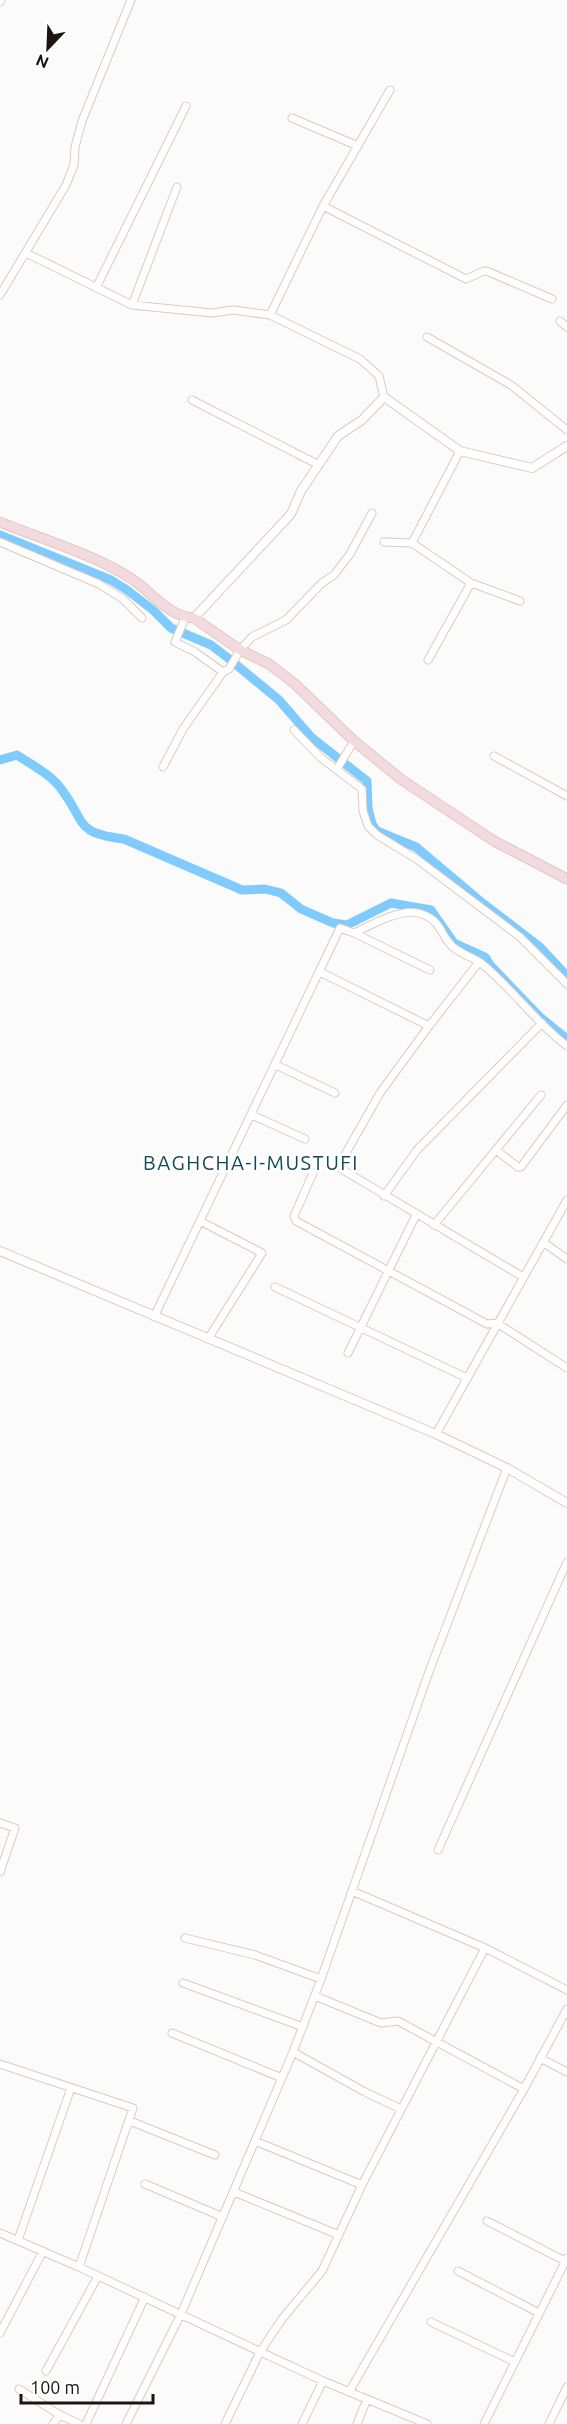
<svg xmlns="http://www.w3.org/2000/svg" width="567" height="2424" font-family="Ubuntu,sans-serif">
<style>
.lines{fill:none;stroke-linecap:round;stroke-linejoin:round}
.canal{stroke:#7fcbfe;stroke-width:9}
.minor-casing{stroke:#e2c9ba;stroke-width:9}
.tertiary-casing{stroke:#e2c9ba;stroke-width:10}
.secondary-casing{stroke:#e2c9ba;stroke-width:11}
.minor{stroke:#fff;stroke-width:7}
.tertiary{stroke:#fff;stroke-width:8}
.secondary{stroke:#f2dae0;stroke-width:9}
.labels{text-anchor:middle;stroke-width:6;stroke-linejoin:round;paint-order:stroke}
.neighbourhood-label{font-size:20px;letter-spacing:1.5px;fill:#124958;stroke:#fff}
</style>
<rect width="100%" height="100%" fill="#fbfbfb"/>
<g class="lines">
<path class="canal" d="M0,535L111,580L127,590L153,610L171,628L211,645L228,658L279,700L311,737L367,781L368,808L372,824L377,831L416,847L480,901L540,947L567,976
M0,760L17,755C32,765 52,775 62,790C87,824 75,833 124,839L242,890L265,889L281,893L301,909L333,923L347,925L391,903L431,910L454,943L485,957L491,966L540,1017L567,1039"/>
<defs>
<path id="minor" d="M0,2L1,0
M292,118L358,146
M323,206L466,279L484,271L489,272L552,299
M26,253L132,305L212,313L233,310L270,315L360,359L379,376L384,397
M96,288L186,106
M0,295L66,185L74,165L75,147L82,121L131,0
M132,305L177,187
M270,315L323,206L390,90
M560,321L567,327
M427,337L511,385L567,430
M192,400L317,464
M0,542L99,584L123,599L142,618
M384,542L412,543L471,583L520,601
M412,543L460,451
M185,618L175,642L195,652L223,672
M428,660L471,583
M294,730L321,758L362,789L363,811L368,826L377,835L418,860L520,937L567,984
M494,756L567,796
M163,767L183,729L223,672L229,669L240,650L252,637L286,620L322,583L334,575L350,554L372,513
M337,769L354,741
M354,933L430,970
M479,962L429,1026L380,1093L338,1167L523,1277
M320,972L429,1026
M276,1065L335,1093
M252,1115L305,1139
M496,1150L518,1167H521L567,1105
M313,1173L294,1216L296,1221L487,1324L497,1323L567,1368
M384,1196L417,1150L542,1023
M200,1221L262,1253L208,1339
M434,1225L541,1095
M543,1242L567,1259
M275,1287L467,1378
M154,1317L340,928L354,933C369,926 401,908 418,913C442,919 439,934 453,947C461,954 472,957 481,963C512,988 535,1022 567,1046
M348,1353L416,1215
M436,1434L567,1200
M0,1823L15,1828L0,1872
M438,1850L567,1562
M352,1891L485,1948L567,1990
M185,1938L255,1955L321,1979
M183,1983L303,2027
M315,1996L381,2023L398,2021L524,2089
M172,2033L282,2078
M293,2052L365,2092L401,2109
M540,2058L567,2072
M0,2064L133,2108L79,2267
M130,2121L215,2155
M255,2141L362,2185
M145,2184L223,2217
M234,2192L339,2235
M487,2221L565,2261
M0,2233L79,2267L323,2381L427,2424
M18,2240L71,2088
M458,2271L539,2313
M431,2322L515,2362
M0,2333L43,2251
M46,2371L98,2276
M19,2389L60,2415L79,2424
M349,2392L524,2089L567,2009
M53,2424L60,2415
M86,2424L145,2297
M126,2424L181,2314L293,2052L321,1979L430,1669L507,1468
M225,2424L260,2352L282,2319L322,2271L362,2185L485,1948
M302,2424L323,2381
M357,2424L367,2399
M484,2424L567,2258
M549,2424L567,2387"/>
<path id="tertiary" d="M194,618L291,514L301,491L338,436L362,420L384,397L460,451L532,468L567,446
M0,1251L436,1434L507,1468L567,1503"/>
<path id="secondary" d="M0,522C41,539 106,558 140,585C156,598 172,617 194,618L240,650L269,664L295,684L354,741L402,780L494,841L567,879"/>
</defs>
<use href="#minor" class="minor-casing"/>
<use href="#tertiary" class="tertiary-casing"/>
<use href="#secondary" class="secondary-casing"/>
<use href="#minor" class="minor"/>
<use href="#tertiary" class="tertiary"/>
<use href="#secondary" class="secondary"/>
</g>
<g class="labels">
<g class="neighbourhood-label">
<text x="251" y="1170">BAGHCHA-I-MUSTUFI</text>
</g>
</g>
<g transform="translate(48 48) rotate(203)" stroke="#ffffff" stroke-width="4.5" paint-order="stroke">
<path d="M0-4.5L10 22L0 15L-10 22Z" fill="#1e1510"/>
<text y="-9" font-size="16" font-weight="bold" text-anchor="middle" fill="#1e1510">N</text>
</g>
<path d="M21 2394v9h132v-9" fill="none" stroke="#1e1510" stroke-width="3"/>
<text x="30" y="2394" font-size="18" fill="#1e1510" stroke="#ffffff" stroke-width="4.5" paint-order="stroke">100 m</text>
</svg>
